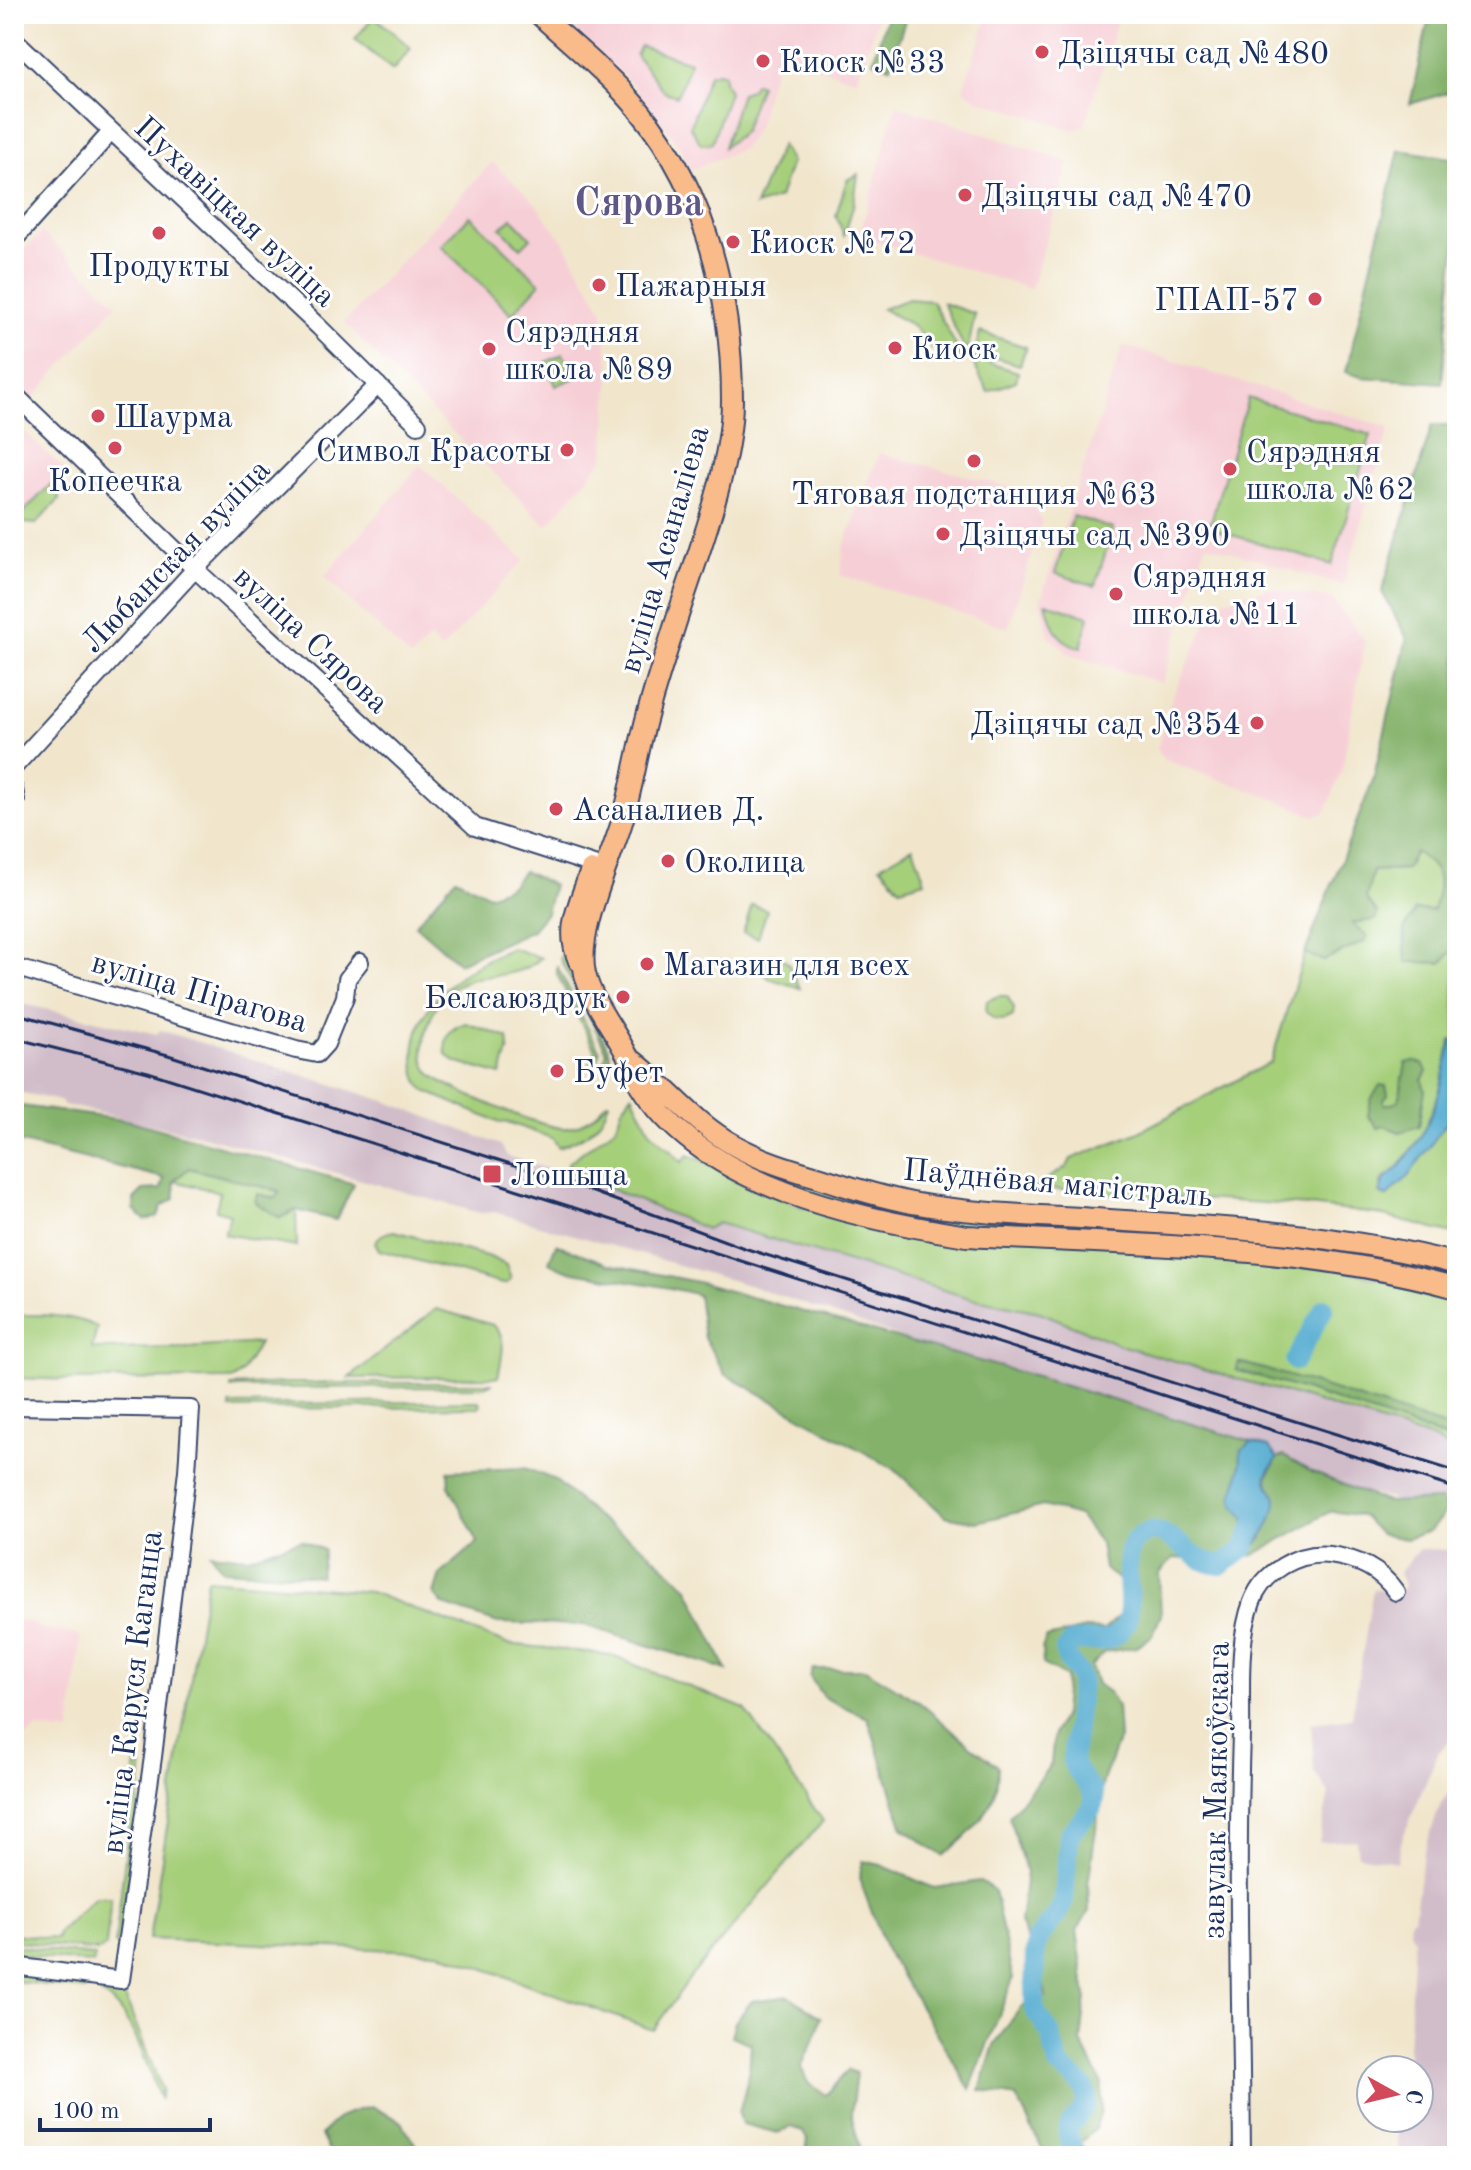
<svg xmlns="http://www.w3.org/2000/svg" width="1471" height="2170" font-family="'Old Standard TT',serif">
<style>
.built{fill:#f6cfd6}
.industrial{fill:#d1bdc9}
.green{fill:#a6cf7a;stroke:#607f6c;stroke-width:2;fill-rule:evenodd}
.forest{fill:#84b26a;stroke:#507064;stroke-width:2}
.water{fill:#53abd0;stroke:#376d97;stroke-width:2}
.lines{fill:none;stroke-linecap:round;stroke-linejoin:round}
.river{stroke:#53abd0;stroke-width:20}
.minor-casing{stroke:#3b4a6e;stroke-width:20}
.major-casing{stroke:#3b4a6e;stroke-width:24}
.minor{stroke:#fff;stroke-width:16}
.major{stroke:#fabb8b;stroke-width:20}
.rail{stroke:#1b2f5e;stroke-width:3}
.poi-dot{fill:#d1495b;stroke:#fff;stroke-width:3}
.labels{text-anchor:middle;stroke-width:6;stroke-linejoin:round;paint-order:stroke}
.poi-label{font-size:32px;fill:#1b2f5e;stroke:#fff;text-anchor:start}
.street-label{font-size:32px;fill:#1b2f5e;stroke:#fff}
.district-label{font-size:40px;font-weight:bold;fill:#5f5788;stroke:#fff}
</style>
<rect width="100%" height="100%" fill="#fff"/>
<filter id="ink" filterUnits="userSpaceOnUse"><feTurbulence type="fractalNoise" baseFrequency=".0125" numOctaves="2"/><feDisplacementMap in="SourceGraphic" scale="16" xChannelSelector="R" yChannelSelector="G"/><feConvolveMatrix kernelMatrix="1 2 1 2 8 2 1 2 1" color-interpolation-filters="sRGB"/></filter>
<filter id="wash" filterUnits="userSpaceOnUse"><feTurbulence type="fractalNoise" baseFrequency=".006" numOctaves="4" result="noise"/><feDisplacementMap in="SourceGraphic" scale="32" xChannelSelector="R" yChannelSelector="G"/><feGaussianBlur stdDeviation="1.8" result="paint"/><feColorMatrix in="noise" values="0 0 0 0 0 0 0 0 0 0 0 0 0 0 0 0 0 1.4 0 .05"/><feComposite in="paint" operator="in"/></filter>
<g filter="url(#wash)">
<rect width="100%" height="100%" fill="#f1e6cc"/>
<path class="built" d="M558,14H879L857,80L778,54L757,127L744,148L691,170L679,146L632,84Z
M989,14H1119L1085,125L1074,130L977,99L963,89Z
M896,105L1069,162L1031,289L869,240L861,230Z
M492,162L532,199L564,242L603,311L610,375L604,458L547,526L344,323Z
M41,231L117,304L32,399L21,390L22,384L14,376V263Z
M1123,345L1389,428L1343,586L1206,544L1162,683L1070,655L1049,636L1040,602Z
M14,422L65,470L14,521Z
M879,453L1024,491L1042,521L1008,628L840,575L844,546Z
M420,465L524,560L441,650L430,638L411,658L324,577Z
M1269,588L1332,599L1365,640L1342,770L1325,813L1315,816L1269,797L1164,760L1157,749L1172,697L1216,602Z
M14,1620L35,1623L38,1628L78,1635L81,1639L70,1733L37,1729L14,1747Z"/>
<path class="industrial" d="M14,1002L157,1034L160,1030L388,1102L501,1145L507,1156L641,1199L706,1229L718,1223L970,1298L1040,1312L1123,1346L1301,1397L1438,1441L1457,1455V1510L1416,1506L1323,1481L751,1286L525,1221L494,1212L480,1213L203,1136L64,1105L60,1101L14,1091Z
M1418,1550H1457V1732L1438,1753L1402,1839L1397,1862L1358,1855L1356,1840L1319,1842L1329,1793L1314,1772L1311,1723L1352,1718L1373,1589L1384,1591L1390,1598L1405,1587L1399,1573Z
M1457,1782V2156H1398L1396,2118H1419V2070H1407L1414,1938L1409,1930L1410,1920L1414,1917L1423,1854L1441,1803Z"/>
<path class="green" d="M374,16L411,48L393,70L355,39Z
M640,46L690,62L677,96L664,92L636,55Z
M718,72L724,74V82L729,91L712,143L701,144L690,127L709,74Z
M755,83L760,85L743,132L724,147L741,93L750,90Z
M781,145L791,162L779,198L755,206Z
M858,174L854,203L844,236L836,215L847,180Z
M470,216L540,283L512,314L441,246Z
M512,218L531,238L521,248L501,228Z
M908,299L932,301L962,357L932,348L914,326L882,309Z
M943,303L975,314L967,354Z
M980,332L1026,347L1020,365L975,352Z
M563,354L574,378L556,386L546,362Z
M973,358L1018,372L1016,381L988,392L972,361Z
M1248,398L1371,435L1332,565L1209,528Z
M57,478L59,500L36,524L14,522Z
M1073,516L1113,529L1095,586L1055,573Z
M1046,603L1089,616L1081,648C1056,641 1052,626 1046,603Z
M913,847L925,881L900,888L880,866Z
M1415,851C1443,872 1442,879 1433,911L1415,910L1450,951L1457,945L1454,995L1457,1040H1451L1440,1091L1423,1133L1398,1168L1382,1180L1379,1193L1387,1197L1395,1186L1407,1178L1427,1148L1457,1111V1159L1455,1166L1457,1168V1235L1376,1214L1309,1206L1032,1188L1067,1167L1071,1159L1137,1133L1271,1062L1305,953L1324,961L1351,923L1377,913L1366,898L1373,871L1406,869ZM1402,1076L1400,1132L1385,1126L1380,1085L1384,1105H1393L1400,1100Z
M752,905L767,910L758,938L743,933Z
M566,946L576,980L609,1050L610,1056L605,1067L603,1064L607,1052L560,959L563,947Z
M512,948L541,958C503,993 447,952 426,1033C422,1046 421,1063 431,1074C444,1088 548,1131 567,1128C584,1126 596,1114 607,1102H609C601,1128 584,1138 559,1147L552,1138L507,1122L500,1123L425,1091C416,1082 414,1068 414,1056C415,1000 465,967 512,948Z
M777,955L788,963L800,988L768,978L760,964L767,956Z
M557,966L600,1052L596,1065L590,1063L596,1052L557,974Z
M998,996H1007L1014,1008L1013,1016L1005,1020L994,1019L986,1012L987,1001Z
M466,1023L508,1038L509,1048L501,1075L455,1062L446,1054C444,1037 449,1028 466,1023Z
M652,1081L676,1109L841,1193L1265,1237L1457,1270V1279L1364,1257L1309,1250L956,1226L924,1221L833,1199L760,1175L730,1160L673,1114Z
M632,1094L650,1131L682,1162L688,1155L709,1163L733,1180L802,1207L1334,1268L1457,1296V1455L1438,1441L1301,1397L1123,1346L1040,1312L970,1298L718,1223L706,1229L568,1171V1163L616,1127L622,1108Z
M188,1168L279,1191L276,1199L296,1210L297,1247L224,1234L230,1214L216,1210L220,1192L174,1181Z
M394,1231L490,1257L506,1265L511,1279L507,1283L502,1284L379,1250L375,1242C380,1235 385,1232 394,1231Z
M436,1309L493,1325C509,1338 501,1359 498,1377L349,1378Z
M14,1315C42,1315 72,1314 97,1327L92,1349L185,1348L259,1343L243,1371L234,1379L74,1380L14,1378Z
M283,1383H493L484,1387L231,1388V1386Z
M479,1401L481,1404L479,1407L230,1409V1405Z
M207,1579L370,1592L507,1644L610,1655L745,1709L823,1821L692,1975L653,2030L439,1952L149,1939Z
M136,1763L141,1766L142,1772L122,1945L115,1944Z
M95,1897H111L106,1946L97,1951L14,1941V1934L57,1939L58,1933Z
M14,1946L95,1956L93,1963H89L14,1954Z
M14,1972L91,1982L92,1986L87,1990L14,1981Z
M101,1983L118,1986L123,1992L162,2090L160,2098C145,2063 134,2014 100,1993Z"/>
<path class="forest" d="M888,14H907L890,67L873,61Z
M1430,14H1448L1453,91L1410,104Z
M1399,150L1457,159V227L1442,383L1361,377L1346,372Z
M1432,425H1457V945L1442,963L1406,962L1404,930L1415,910L1433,911C1442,879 1443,872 1415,852L1406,869L1373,871L1366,898L1377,913L1375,920L1352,923L1367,936L1366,941L1323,961L1305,953L1373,780L1407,638L1382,592Z
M523,871L553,885L546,913L532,930L459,963L415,925L456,878L489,895L512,885Z
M1414,1061L1423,1064L1427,1071L1422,1080L1425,1090L1419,1126L1400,1132L1385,1126L1378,1128L1368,1116L1371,1100L1380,1085L1386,1086L1388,1095L1384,1100V1104H1393L1399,1100L1406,1063Z
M14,1105L131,1121L354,1184L336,1220L296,1210L280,1218L255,1202L257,1194L276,1198L279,1191L189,1168L174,1181L175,1199L162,1206L158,1217L145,1220L134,1210V1199L143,1190L161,1189L164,1178L14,1141Z
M556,1244L608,1264L697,1282L1036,1377L1252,1442L1242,1449C1240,1456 1241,1462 1240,1469C1237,1495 1224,1493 1245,1518L1244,1534L1251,1544L1257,1545L1262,1539L1275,1494C1260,1473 1271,1476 1277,1458L1284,1456L1312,1472L1386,1502L1442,1500L1446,1511L1430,1531L1406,1539L1380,1534L1362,1516L1331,1511L1252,1556L1219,1561L1173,1558L1159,1574L1161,1615L1152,1636L1136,1647L1105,1652L1091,1666L1097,1684L1109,1693L1117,1706L1119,1738L1103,1781L1088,1884L1089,1911L1077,1930L1086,1997L1081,2042L1102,2084L1101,2111L1096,2128L1066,2156L1045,2155L1016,2097L980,2090L994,2045L1021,2007L1046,1997L1041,1970L1020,1923L1026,1872L1009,1817L1051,1764L1054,1733L1063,1715L1066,1677L1043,1664L1042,1649L1046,1638L1085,1629L1104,1630L1129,1607L1125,1584L1104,1569L1100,1543L1079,1516L1043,1506L977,1522L945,1516L894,1469L725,1374L704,1338L698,1295C665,1285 631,1282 597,1276C579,1273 565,1272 549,1262Z
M1239,1362L1306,1381L1457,1431V1442L1304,1390L1236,1370Z
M525,1468L555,1480L598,1518L644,1548L687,1586L727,1670L584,1625L498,1623L443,1605L434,1594L440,1575L478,1542L449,1486L448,1471Z
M301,1540L324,1550L320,1576L223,1570L210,1553L248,1557Z
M813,1669H865L919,1702L971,1746L998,1766C999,1809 973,1831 943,1856L903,1828L868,1718L823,1697L810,1677Z
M863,1861L881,1865L934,1888L980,1881L994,1890L1013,1979L970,2089L886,1950L859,1878Z
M789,1996L821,2017L818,2030L801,2067L808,2083L826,2095L848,2070L856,2073L851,2114L862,2156H805L808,2140L802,2131L791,2127L778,2133L742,2124L739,2113L749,2074L751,2044L731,2036L735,2022L752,2001Z
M372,2107L402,2122L422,2156H331L321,2135C337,2116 348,2111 372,2107Z"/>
<path class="water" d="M1452,1041H1457V1108L1407,1178L1387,1196L1380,1193C1383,1178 1387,1177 1397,1169C1403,1164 1419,1140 1423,1132C1439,1104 1444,1072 1452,1041Z
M1252,1442L1269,1447L1277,1458C1275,1464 1269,1468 1267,1475C1264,1485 1275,1490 1276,1499C1277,1509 1263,1541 1254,1545L1244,1533L1245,1518C1222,1492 1237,1496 1240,1469C1241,1462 1240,1456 1242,1449Z"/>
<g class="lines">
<path class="river" d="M1295,1361L1324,1308
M1078,2156C1057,2122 1073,2129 1086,2103C1089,2081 1071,2078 1058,2065L1051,2035L1034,2009L1035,1953L1037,1939L1057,1915L1064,1900L1069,1835L1092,1808L1094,1800L1093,1792L1075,1768L1072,1761L1081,1682C1080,1667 1066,1665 1065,1651L1072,1642C1083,1640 1097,1643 1108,1639C1155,1622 1103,1549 1146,1533C1170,1523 1190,1565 1222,1565L1244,1549L1258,1516"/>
</g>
</g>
<g filter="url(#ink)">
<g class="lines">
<defs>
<path id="minor" d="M14,39L319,327L418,425
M14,240L111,132
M14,394L195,569L475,827L603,868
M14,767L195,569L378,385
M14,789L16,800L14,803
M14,967L296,1050L317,1054L326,1044L345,997L347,979L360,962
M14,1406L191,1409L187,1471L153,1757L121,1980L14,1966
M1242,2156C1241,2016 1236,1875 1241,1735C1242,1692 1237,1643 1252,1602C1263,1572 1298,1551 1330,1555C1358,1559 1380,1569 1396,1592"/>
<path id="major" d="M539,14C567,40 598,65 624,93C701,175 732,289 732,400C732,471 694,563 673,631C663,663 652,695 644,728C636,760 631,793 621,825C608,866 576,933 585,974C592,1003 615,1030 628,1057C632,1066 635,1076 640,1085C703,1187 858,1219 967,1236C1131,1245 1298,1244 1457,1288
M579,961C564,927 581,902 591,870
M628,1057C666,1085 692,1122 734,1145C760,1160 790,1169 818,1177C849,1187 880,1197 912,1203C967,1213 1024,1215 1080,1218C1208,1227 1332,1231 1457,1264"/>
</defs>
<use href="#minor" class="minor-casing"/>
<use href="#major" class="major-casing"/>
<use href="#minor" class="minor"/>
<use href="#major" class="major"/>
<path class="rail" d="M14,1013L168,1055L558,1179L744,1248L1457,1472
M14,1038L148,1072L1457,1489"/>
</g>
</g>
<g class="poi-dot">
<circle cx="1042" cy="52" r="8"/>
<circle cx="763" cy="61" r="8"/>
<circle cx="965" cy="195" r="8"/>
<circle cx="159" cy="233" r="8"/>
<circle cx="733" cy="242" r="8"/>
<circle cx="599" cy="285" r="8"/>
<circle cx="1315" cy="299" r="8"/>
<circle cx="895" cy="348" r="8"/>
<circle cx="489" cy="349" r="8"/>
<circle cx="98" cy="416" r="8"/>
<circle cx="115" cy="448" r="8"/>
<circle cx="567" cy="450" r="8"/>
<circle cx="974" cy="461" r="8"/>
<circle cx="1230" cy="469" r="8"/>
<circle cx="943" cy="534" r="8"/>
<circle cx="1116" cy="594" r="8"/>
<circle cx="1257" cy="723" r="8"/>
<circle cx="556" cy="809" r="8"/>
<circle cx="668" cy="861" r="8"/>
<circle cx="647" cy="964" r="8"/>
<circle cx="623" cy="997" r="8"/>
<circle cx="557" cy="1071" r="8"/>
<rect x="482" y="1164" width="20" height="20" rx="4"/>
</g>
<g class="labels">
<g class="poi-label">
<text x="1058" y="63">Дзіцячы сад №480</text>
<text x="779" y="72">Киоск №33</text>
<text x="981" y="206">Дзіцячы сад №470</text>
<text x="749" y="253">Киоск №72</text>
<text x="159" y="276" text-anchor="middle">Продукты</text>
<text x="615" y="296">Пажарныя</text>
<text x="1299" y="310" text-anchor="end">ГПАП-57</text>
<text x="505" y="342">Сярэдняя<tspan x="505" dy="37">школа №89</tspan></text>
<text x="911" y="359">Киоск</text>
<text x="114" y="427">Шаурма</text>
<text x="551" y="461" text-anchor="end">Символ Красоты</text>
<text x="1246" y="462">Сярэдняя<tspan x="1246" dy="37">школа №62</tspan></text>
<text x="115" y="491" text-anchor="middle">Копеечка</text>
<text x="974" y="504" text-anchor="middle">Тяговая подстанция №63</text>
<text x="959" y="545">Дзіцячы сад №390</text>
<text x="1132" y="587">Сярэдняя<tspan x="1132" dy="37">школа №11</tspan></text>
<text x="1241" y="734" text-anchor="end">Дзіцячы сад №354</text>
<text x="572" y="820">Асаналиев Д.</text>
<text x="684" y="872">Околица</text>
<text x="663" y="975">Магазин для всех</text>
<text x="607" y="1008" text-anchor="end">Белсаюздрук</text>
<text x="573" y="1082">Буфет</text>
<text x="510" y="1185">Лошыца</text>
</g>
<g class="street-label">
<text transform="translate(236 211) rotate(43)" y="11">Пухавіцкая вуліца</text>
<text transform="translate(663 549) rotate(-74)" y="11">вуліца Асаналіева</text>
<text transform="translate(175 555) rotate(-46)" y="11">Любанская вуліца</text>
<text transform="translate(312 639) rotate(43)" y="11">вуліца Сярова</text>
<text transform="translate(200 991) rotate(16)" y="11">вуліца Пірагова</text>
<text transform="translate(1058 1182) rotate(5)" y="11">Паўднёвая магістраль</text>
<text transform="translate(131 1692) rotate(-83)" y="11">вуліца Каруся Каганца</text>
<text transform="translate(1215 1790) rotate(-89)" y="11">завулак Маякоўскага</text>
</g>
<g class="district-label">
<text x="639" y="215">Сярова</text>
</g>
</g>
<rect width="1471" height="2170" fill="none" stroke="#fff" stroke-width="48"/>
<g transform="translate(1395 2094) rotate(98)"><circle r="38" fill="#ffffff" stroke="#a4acbf" stroke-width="2"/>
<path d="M0-6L14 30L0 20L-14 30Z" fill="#d1495b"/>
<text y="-12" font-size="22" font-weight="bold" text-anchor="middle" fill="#1b2f5e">С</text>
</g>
<path d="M40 2118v12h170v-12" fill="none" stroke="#1b2f5e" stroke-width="4"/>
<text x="52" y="2118" font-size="24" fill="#1b2f5e" stroke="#ffffff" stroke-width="6" paint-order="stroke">100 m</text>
</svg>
